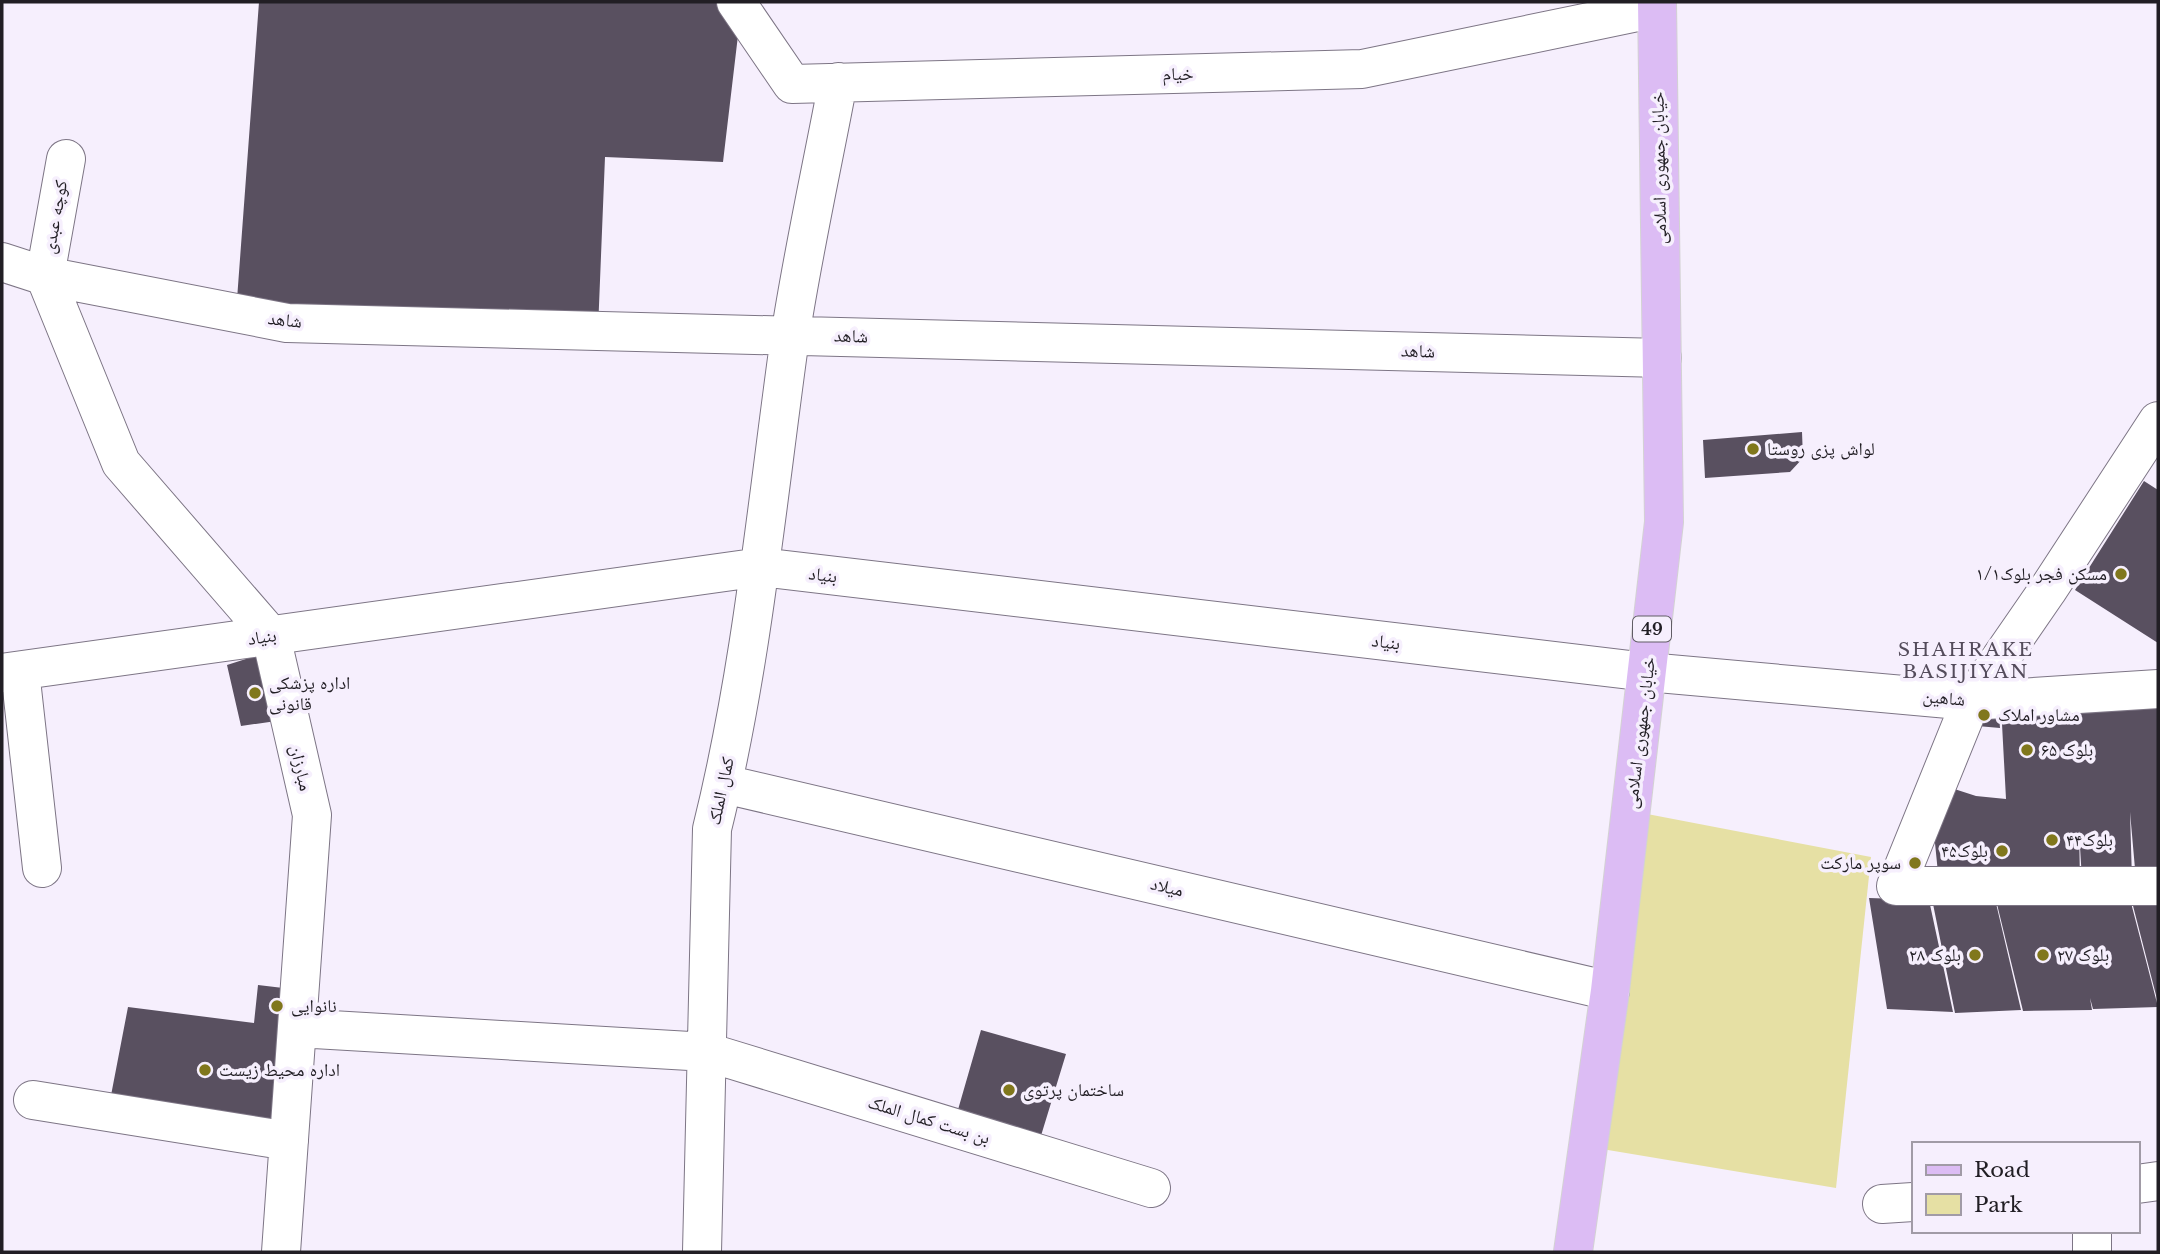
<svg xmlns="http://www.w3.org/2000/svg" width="2160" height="1254" font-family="'Libre Baskerville','Noto Naskh Arabic',serif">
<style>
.green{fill:#e6e0a4}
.building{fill:#595060}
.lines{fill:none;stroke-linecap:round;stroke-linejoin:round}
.minor-casing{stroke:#7d7585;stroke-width:40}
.major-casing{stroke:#d3d2d3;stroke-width:40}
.minor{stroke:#fff;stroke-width:38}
.major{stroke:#dcbcf4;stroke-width:38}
.poi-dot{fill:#80771c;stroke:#f6effd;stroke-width:2.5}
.labels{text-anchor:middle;stroke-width:7;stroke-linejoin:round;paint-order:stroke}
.shield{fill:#f6effd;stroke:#615d65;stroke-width:2}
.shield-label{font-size:16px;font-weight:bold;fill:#211e24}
.street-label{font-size:18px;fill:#211e24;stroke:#f6effd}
.poi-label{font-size:18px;fill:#211e24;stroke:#f6effd;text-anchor:start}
.neighbourhood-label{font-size:19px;letter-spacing:2px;fill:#544c5b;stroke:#f6effd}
</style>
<rect width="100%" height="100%" fill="#f6effd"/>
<path class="green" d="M1642,813L1871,857L1836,1188L1602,1149Z"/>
<path class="building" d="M259,2H736L741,10L723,162L605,157L598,330L236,313Z
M1802,432L1803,458L1790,472L1705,478L1703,440Z
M2144,481L2158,490V643L2075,590Z
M268,652L283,720L241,726L227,665Z
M2158,695V880H2136L2130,812L2132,880H2082L2079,830L2080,880L1939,883L1932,813L1942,785L1976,796L2006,799L2001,705Z
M1998,704L2000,728L1966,725Z
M1869,898L1929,900L1953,1012L1887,1009Z
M2131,898H2158V999H2157Z
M1932,899H1995L2021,1010L1955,1013Z
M2130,899L2158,1007L2093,1009L2090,998L2092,1010L2023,1011L1996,900Z
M258,985L300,990L289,1140L108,1111L128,1007L254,1023Z
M981,1030L1066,1054L1036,1152L953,1127Z"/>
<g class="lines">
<defs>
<path id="minor" d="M736,2L792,84L1362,69L1657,8
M66,159L45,276L287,323L1662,358
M2,262L45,276L121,463L271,636L312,815L281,1252
M2158,421L2047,591L1971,701L1896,886H2158
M20,671L42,868
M2,673L761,567L1647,672L1971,701L2158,689
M724,784L1610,991
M297,1028L707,1052L1151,1188
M33,1100L289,1141
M2137,1184L2158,1181
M1882,1204L1913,1202
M702,1252L712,829C752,668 767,501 790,337C803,252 822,167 838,82
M2092,1252V1231"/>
<path id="major" d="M1573,1252L1610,991L1664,522L1657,2"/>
</defs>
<use href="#minor" class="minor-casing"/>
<use href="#major" class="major-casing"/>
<use href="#minor" class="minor"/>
<use href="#major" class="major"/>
</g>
<g class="poi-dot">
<circle cx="1753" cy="449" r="7"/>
<circle cx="2121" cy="574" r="7"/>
<circle cx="255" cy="693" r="7"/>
<circle cx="1984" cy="715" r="7"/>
<circle cx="2027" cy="750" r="7"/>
<circle cx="2052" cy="840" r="7"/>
<circle cx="2002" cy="851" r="7"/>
<circle cx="1915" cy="863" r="7"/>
<circle cx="1975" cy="955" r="7"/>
<circle cx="2043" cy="955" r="7"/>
<circle cx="277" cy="1006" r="7"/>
<circle cx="205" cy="1070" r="7"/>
<circle cx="1009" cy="1090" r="7"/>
</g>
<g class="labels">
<rect class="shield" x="1633" y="616.5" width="38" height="25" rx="5"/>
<g class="shield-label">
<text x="1652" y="635">49</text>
</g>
<g class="street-label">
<text transform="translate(1178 74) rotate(-1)" y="6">خیام</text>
<text transform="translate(1659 168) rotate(-91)" y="6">خیابان جمهوری اسلامی</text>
<text transform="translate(55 217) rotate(-80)" y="6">کوچه عبدی</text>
<text transform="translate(285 320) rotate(7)" y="6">شاهد</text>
<text transform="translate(851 336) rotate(2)" y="6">شاهد</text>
<text transform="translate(1418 351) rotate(2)" y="6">شاهد</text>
<text transform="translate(823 575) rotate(7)" y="6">بنیاد</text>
<text transform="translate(262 637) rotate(-8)" y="6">بنیاد</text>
<text transform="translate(1386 642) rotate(7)" y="6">بنیاد</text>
<text transform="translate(1944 698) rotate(5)" y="6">شاهین</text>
<text transform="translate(1640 733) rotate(-83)" y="6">خیابان جمهوری اسلامی</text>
<text transform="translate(301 768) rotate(77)" y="6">مبارزان</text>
<text transform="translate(721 791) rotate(-78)" y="6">کمال الملک</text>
<text transform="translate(1167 887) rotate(13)" y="6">میلاد</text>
<text transform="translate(929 1120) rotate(17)" y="6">بن بست کمال الملک</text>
</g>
<g class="poi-label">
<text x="1767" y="455">لواش پزی روستا</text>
<text x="2107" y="580" text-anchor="end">مسکن فجر بلوک۱/۱</text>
<text x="269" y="689">اداره پزشکی<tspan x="269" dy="21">قانونی</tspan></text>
<text x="1998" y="721">مشاور املاک</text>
<text x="2041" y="756">بلوک ۶۵</text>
<text x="2066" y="846">بلوک۴۴</text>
<text x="1988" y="857" text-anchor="end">بلوک۴۵</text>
<text x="1901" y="869" text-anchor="end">سوپر مارکت</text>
<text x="1961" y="961" text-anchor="end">بلوک ۲۸</text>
<text x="2057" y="961">بلوک ۲۷</text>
<text x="291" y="1012">نانوایی</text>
<text x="219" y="1076">اداره محیط زیست</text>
<text x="1023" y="1096">ساختمان پرتوی</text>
</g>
<g class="neighbourhood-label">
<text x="1966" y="656">SHAHRAKE<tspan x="1966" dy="22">BASIJIYAN</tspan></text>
</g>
</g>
<rect width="2160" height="1254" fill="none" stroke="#211e24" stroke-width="7"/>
<rect x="1912" y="1142" width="228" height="91" fill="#f6effd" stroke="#a19ba6" stroke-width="2"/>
<rect x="1926" y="1165" width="35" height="10" fill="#dcbcf4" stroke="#a19ba6" stroke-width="2"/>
<text x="1974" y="1177" font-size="21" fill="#211e24">Road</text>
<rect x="1926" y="1194" width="35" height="21" fill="#e6e0a4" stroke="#a19ba6" stroke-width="2"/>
<text x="1974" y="1212" font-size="21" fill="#211e24">Park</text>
</svg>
